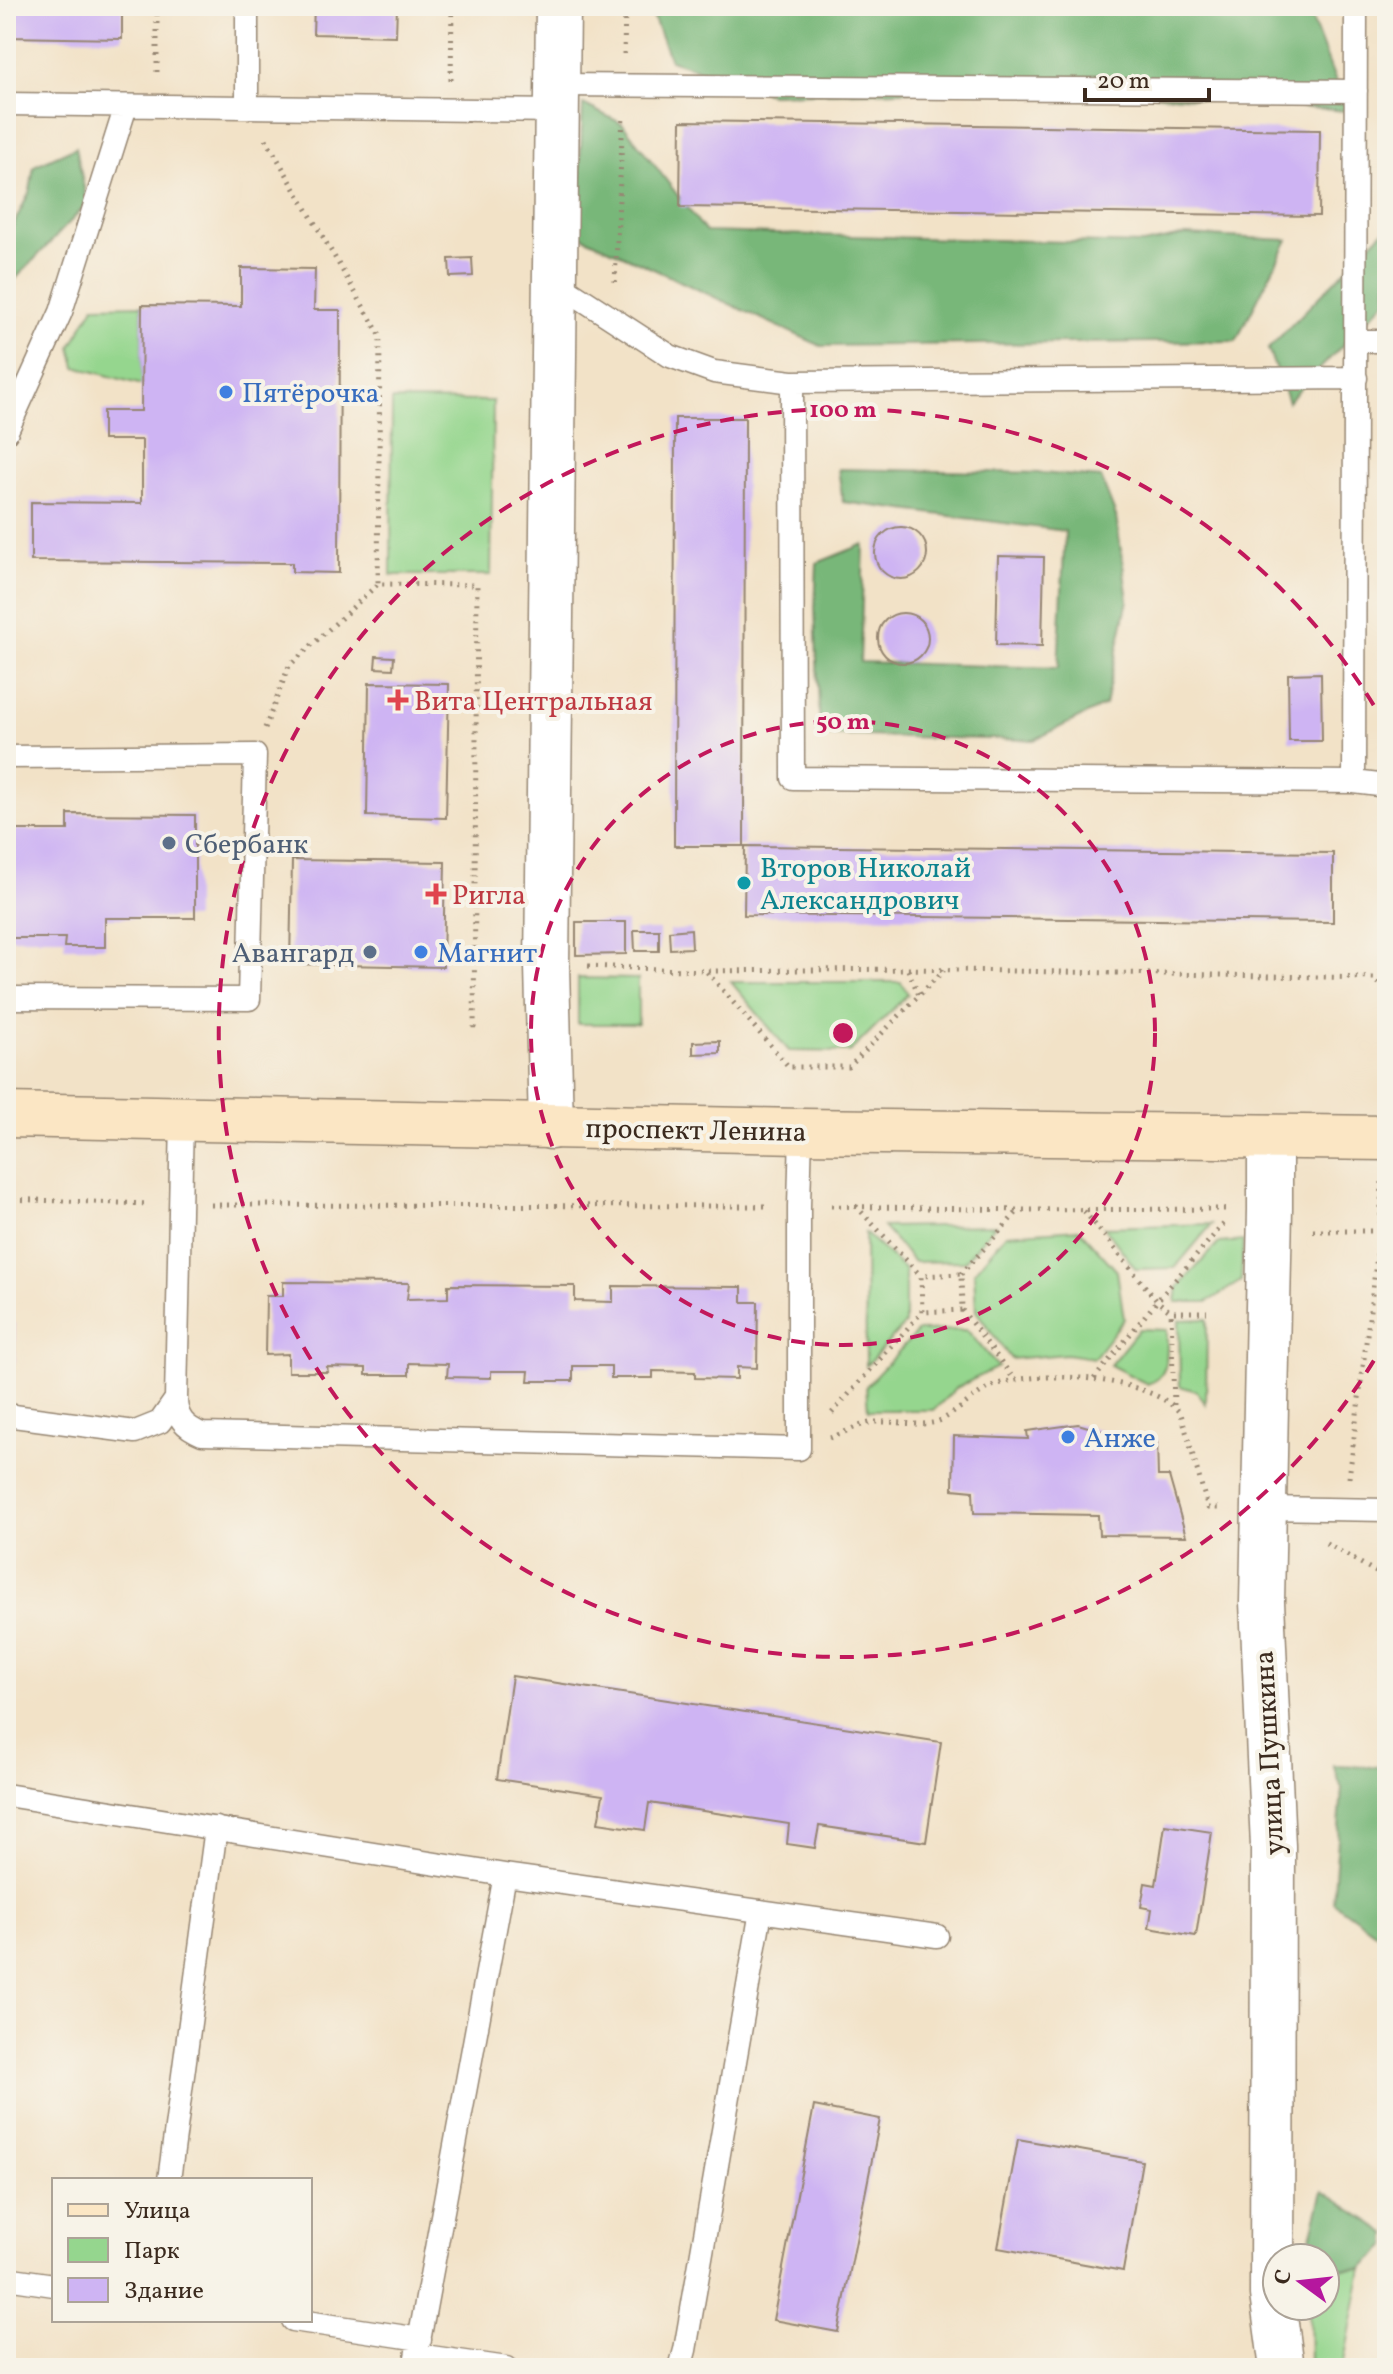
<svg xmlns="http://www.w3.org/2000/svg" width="1393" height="2374" font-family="Vollkorn,serif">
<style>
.green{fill:#95d68e;stroke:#688056;stroke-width:2}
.forest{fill:#78b779;stroke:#5a704c;stroke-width:2}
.building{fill:#ceb4f3}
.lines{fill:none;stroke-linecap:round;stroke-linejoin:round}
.service-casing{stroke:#968672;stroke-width:25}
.tertiary-casing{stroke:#968672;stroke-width:47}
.secondary-casing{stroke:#968672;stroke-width:47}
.path{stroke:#968672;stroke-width:5;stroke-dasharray:2 6;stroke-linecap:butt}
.service{stroke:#fff;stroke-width:22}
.tertiary{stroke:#fff;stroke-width:44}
.secondary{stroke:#fbe6c4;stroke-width:44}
.ring{fill:none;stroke:#c2185b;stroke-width:4;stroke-dasharray:14 10}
.shop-dot{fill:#3f7fe0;stroke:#f7f3e8;stroke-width:3}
.health-dot{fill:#e0444e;stroke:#f7f3e8;stroke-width:3}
.service-dot{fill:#5c6f8a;stroke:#f7f3e8;stroke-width:3}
.culture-dot{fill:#0f9aa8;stroke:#f7f3e8;stroke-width:3}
.labels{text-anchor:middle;stroke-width:8;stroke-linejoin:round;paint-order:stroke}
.shop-label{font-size:28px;fill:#366cbe;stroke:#f7f3e8;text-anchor:start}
.health-label{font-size:28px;fill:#be3a42;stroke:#f7f3e8;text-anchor:start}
.service-label{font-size:28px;fill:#4e5e75;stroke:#f7f3e8;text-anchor:start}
.culture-label{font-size:28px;fill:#0d838f;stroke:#f7f3e8;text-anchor:start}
.street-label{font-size:28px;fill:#3b2a1e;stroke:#f7f3e8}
.centre{fill:#c2185b;stroke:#f7f3e8;stroke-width:4}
.ring-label{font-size:24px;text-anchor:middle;font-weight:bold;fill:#c2185b;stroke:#f7f3e8;stroke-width:8;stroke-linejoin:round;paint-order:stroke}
</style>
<rect width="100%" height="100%" fill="#f7f3e8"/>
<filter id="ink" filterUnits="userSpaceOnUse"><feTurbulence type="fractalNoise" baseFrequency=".0125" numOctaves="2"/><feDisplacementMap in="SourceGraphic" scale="16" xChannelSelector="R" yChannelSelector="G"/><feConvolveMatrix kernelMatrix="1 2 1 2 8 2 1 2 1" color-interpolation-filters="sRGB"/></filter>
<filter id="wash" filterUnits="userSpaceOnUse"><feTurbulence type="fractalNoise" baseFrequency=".006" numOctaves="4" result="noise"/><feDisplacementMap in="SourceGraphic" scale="32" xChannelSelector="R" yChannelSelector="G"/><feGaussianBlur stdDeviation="1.8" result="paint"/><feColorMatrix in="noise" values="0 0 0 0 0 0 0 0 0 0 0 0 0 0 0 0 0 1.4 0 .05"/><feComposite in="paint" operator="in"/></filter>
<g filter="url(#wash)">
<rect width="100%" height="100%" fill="#f2e2c7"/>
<path class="green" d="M142,305V385L76,367L71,347L94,306Z
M392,400L493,401L491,575H391Z
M578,978L638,979V1024H578Z
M731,982H901L908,994L850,1052L789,1051Z
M1212,1224L1175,1268L1136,1269L1104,1227Z
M995,1225L965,1261L914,1262L883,1227Z
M1079,1229L1117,1271L1124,1319L1094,1358L1066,1354L1011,1359L976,1311L974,1272L1006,1234Z
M865,1233L905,1270V1324L866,1366Z
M1243,1241L1241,1281L1207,1302H1176L1178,1287L1219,1243Z
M1207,1319L1206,1404L1196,1391L1180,1386L1179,1320Z
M1139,1329L1167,1330C1166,1352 1172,1377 1147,1384L1110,1365Z
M967,1330L998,1367L956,1388L934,1410H868L866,1386L918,1331Z
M1310,2241L1334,2268L1362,2269L1343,2367L1310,2364L1309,2306H1325V2258H1310Z"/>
<path class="forest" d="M649,6H1307L1347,111L1067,87L771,94L670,60Z
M583,104L623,124L706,232L1143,244L1186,235L1288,240L1236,341L821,346L577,234Z
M76,147L87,204L6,289V240L30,191L34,166Z
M1387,227V299L1288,402L1268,349Z
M838,469L1041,473L1101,478L1116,516L1128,600L1105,705L1034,740L820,735L815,609L817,563L864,544L860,662L1058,668L1065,531L843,502Z
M1333,1765L1387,1767L1385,1939L1333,1902L1342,1789Z
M1323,2191L1387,2233V2246L1362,2269L1334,2268L1310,2241Z"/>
<g id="blocks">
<path class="building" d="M6,6H122V39L6,37Z
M314,6H397L396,36L313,34Z
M681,121L1320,130L1319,216L680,207Z
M472,258L473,276L450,277L449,259Z
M241,268L315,269L314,310H340L339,573L292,572V563L31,561V502L142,503V440H103V411H141L142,305L241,306Z
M675,418H745L744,846H674Z
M875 553a26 26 0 1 1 52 0a26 26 0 1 1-52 0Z
M998,556L1044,557L1042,646L996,645Z
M878 638a25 25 0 1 1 50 0a25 25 0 1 1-50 0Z
M376,656L394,657L393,669L375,668Z
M1321,673L1322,741H1289L1288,674Z
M369,683L449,684L446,818L367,816Z
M68,814L195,815V918H105V947H64L65,938H6V830H68Z
M745,846L1333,853V922L744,915Z
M292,860L445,862L443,967L290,964Z
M576,922H626V954L576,955Z
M691,929L692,948L670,949L669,931Z
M634,930H659V951H635Z
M720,1041V1053L693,1054V1042Z
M283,1282L409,1283L407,1299L448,1298V1285L575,1286V1301L613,1302V1286L742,1287V1302H758L757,1368L737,1367V1379L695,1378V1372L653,1371V1378H611V1366H573V1381H528L529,1371H491V1378L447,1377L448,1364L409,1363V1375H366V1368L327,1367L328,1372H288V1354L265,1355L266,1296H283Z
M6,1324H15V1363H6Z
M1078,1424L1132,1440L1157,1439L1158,1476H1169L1186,1536L1099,1535L1098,1515L974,1513L973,1491L953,1489L954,1436L1028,1439L1027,1431Z
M512,1676L941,1742L926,1842L819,1826L815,1848L787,1844L789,1824L649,1803L645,1830L598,1823L603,1795L497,1779Z
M1165,1825L1212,1832L1196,1936L1149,1928L1152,1909L1141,1907L1145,1883L1156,1885Z
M814,2106L880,2119L838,2332L773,2320Z
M1018,2139L1142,2161L1123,2271L998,2248Z"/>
</g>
</g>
<g filter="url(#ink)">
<use href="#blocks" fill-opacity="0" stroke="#968672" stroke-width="2"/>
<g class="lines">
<defs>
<path id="service" d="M247,6V107
M557,85L1356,91
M6,104L557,111
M556,282L670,356L714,372L792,382L1356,378
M1356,341H1387
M792,382L793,778L1354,782L1387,786
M6,433L61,312L126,106
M6,757L255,755L249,999L6,998
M1354,782L1356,6
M182,1118L176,1399C176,1418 185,1427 202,1434L799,1449V1206L801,1131
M6,1415L135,1432L160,1422L176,1399
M1265,1508L1387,1510
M6,1795L505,1875L937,1936
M169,2180L216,1828
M6,2278L54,2285
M293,2320L420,2339
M417,2355L507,2368
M414,2368L505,1875
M680,2368L685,2350L761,1911"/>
<path id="tertiary" d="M551,1127L547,966L558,6
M1270,1137V1209L1262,1602L1273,1846L1272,2294L1282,2368"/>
<path id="secondary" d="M6,1115L801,1131L1387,1138"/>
</defs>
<use href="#service" class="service-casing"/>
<use href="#tertiary" class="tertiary-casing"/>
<use href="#secondary" class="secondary-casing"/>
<path class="path" d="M157,6V73
M624,54L625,6
M451,80L452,6
M266,139L380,335L378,584L477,585L474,1033
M615,282L623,116
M265,728L289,666L378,584
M588,966L706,971L907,969L1374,978L1387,996
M908,970L919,995
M707,972L789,1067H849L944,970
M6,1199L149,1204
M211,1205L769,1206
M831,1206L1019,1210L1229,1209
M856,1206L921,1276
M1084,1211L1157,1301L1171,1312
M1313,1231H1387
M961,1274L1019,1210
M962,1310L1014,1379
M1094,1379L1157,1301L1227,1220
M1174,1405L1171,1312H1207
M832,1413L922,1312L921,1276L961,1274L962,1310L922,1312
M830,1438C844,1433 861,1423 876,1422C894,1421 914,1426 932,1423C948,1421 972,1396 988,1388C1031,1367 1152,1376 1181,1414L1208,1508H1222
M1349,1478L1380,1231L1382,1182
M1326,1543L1381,1575L1387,1586"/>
<use href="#service" class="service"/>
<use href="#tertiary" class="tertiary"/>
<use href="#secondary" class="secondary"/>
</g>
</g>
<g class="ring">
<circle cx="843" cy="1033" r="312"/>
<path d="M1386 1340A624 624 0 1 1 1386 726"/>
</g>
<g class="shop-dot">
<circle cx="226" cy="392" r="8"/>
<circle cx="421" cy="952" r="8"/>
<circle cx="1068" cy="1437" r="8"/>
</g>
<g class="health-dot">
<path d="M394 688h8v8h8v8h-8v8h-8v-8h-8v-8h8z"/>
<path d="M432 882h8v8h8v8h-8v8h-8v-8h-8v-8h8z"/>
</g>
<g class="service-dot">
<circle cx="169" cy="843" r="8"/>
<circle cx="370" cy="952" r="8"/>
</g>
<circle class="culture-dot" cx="744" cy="883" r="8"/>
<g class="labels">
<g class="shop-label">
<text x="242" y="402">Пятёрочка</text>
<text x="437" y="962">Магнит</text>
<text x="1084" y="1447">Анже</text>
</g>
<g class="health-label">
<text x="414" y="710">Вита Центральная</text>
<text x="452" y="904">Ригла</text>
</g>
<g class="service-label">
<text x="185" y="853">Сбербанк</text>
<text x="354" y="962" text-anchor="end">Авангард</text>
</g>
<g class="culture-label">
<text x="760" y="877">Второв Николай<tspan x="760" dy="32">Александрович</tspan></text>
</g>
<g class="street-label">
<text transform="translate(696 1129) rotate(1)" y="10">проспект Ленина</text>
<text transform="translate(1268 1753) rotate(-93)" y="10">улица Пушкина</text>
</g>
</g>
<circle cx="843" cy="1033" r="12" class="centre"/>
<g class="ring-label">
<text x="843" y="417">100 m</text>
<text x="843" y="729">50 m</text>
</g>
<rect width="1393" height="2374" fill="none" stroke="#f7f3e8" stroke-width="32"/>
<rect x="52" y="2178" width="260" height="144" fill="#f7f3e8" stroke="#aca397" stroke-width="2"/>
<rect x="68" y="2204" width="40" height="12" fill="#fbe6c4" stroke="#aca397" stroke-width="2"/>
<text x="124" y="2218" font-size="24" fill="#3b2a1e">Улица</text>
<rect x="68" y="2238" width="40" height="24" fill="#95d68e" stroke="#aca397" stroke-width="2"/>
<text x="124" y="2258" font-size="24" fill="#3b2a1e">Парк</text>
<rect x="68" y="2278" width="40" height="24" fill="#ceb4f3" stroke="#aca397" stroke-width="2"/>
<text x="124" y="2298" font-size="24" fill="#3b2a1e">Здание</text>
<g transform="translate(1301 2282) rotate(285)"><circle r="38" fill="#f7f3e8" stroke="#aca397" stroke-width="2"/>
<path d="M0-6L14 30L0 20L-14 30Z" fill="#b5179e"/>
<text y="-12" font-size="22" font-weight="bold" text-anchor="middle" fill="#3b2a1e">С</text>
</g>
<path d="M1085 88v12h124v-12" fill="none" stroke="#3b2a1e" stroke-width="4"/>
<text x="1097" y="88" font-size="24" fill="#3b2a1e" stroke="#f7f3e8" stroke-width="6" paint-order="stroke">20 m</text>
</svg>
